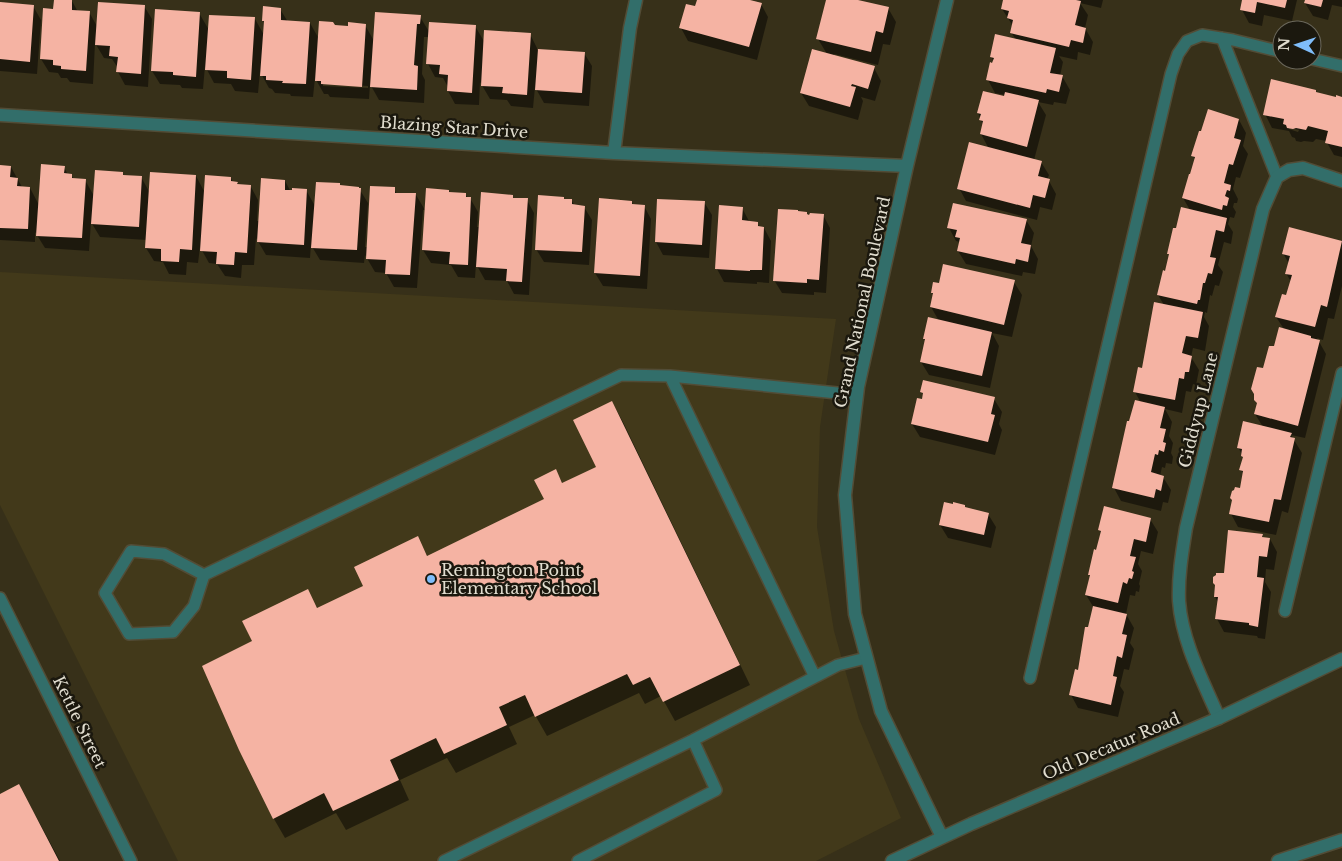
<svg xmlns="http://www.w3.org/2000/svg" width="1342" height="861" font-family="'Libre Baskerville',serif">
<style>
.built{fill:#42391a}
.shadow{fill:#0007;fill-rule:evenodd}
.building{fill:#f5b3a3}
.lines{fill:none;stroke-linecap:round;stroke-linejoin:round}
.service-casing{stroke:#524c36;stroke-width:14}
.minor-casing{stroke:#524c36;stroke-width:15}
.tertiary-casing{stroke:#524c36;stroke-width:15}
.service{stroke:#326e6a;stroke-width:11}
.minor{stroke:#326e6a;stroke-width:12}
.tertiary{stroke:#326e6a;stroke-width:12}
.poi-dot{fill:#7fbdfa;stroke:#1b180e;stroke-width:2}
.labels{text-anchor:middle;stroke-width:5;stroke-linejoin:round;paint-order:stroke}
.street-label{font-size:16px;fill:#e1ddcf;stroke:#1b180e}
.poi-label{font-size:16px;fill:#e1ddcf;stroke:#1b180e;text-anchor:start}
</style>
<rect width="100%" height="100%" fill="#373019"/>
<path class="built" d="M0,272L836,319L820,427L817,527L834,631L859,719L901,818L816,861H178L0,505Z"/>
<path class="shadow" d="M698,0H746L761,4L768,17L757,60L688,41L681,28L696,8Z
M827,0H853L888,8L896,22L890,45L883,44L878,65L834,54V56L874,68L881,81L875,101L861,97L863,101L858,120L809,106L801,93L827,54L818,39Z
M1005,0H1103L1101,8L1080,3L1088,15L1085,28L1093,42L1090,55L1078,52L1077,60L1059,56L1063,62L1060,76H1062L1070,90L1066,104L1054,102L1053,105L1038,102L1046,115L1034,160L1041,162L1049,175L1047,180L1049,181L1056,194L1052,210L1040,207L1037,220L966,201L959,188L989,149L981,134L983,125L978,113L984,92L1004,97L1005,95L995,93L988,80L994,62L991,56L1016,40L1011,32L1013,26L1002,9Z
M1244,0H1297L1292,21L1264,15L1262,26L1249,23L1242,10Z
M1306,0H1342V7L1332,5L1328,20L1313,16L1305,3Z
M72,1L78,12H89L98,28L144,6L152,19L148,87L125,85L118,72V68L112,59L104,58L95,43L93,84L70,82L67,78H61L58,73L49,72L41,59L54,10Z
M0,4L33,6L41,20L37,74L0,71Z
M280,9L288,22L310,23L319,39L335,27L349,28L365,25L374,41L420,17L430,33L475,26L485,43L530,34L537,48V50L584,53L592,66L589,106L544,103L535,87L533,108L511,106L507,100L490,99L480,82L479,105L455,104L448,91V87L443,78L435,77L428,64L429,37H424L422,74L425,80L424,103L379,100L370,84L369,99L330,97L328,94H324L315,78L313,97L291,96L290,94L275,93L272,89L269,88L260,72L258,93L235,91L231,84L214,83L205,66L203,89L182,88L180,85L160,84L152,71L199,13L209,30L255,19L264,35L265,23L263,21ZM323,83L368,86V88L323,86Z
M1317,94L1342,98V157L1334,155L1326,141L1316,139L1313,142L1304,141L1301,142L1296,141L1295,138L1292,137L1289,131L1272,128L1265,114ZM1289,127L1299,130L1298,132L1289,129Z
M1239,120L1246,133L1243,146L1248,154L1240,178L1236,177L1233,189L1238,199L1237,203H1234L1233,207L1236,212L1234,218L1230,217L1228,224L1233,232L1231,244L1224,242L1218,265L1223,272L1219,286L1215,285L1212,296L1210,295L1207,313L1205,312L1204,317L1209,326L1205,351L1193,348L1191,357L1199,370L1196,385L1193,384L1191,392L1186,391L1182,413L1165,409L1172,422L1169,436L1173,443L1171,453L1173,457L1172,464L1166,463L1165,468L1162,467L1160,476L1163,477L1171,490L1168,503L1163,502L1161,511L1121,501L1114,488L1130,423L1141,403L1135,392L1164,305L1158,295L1166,272L1170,256L1168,253L1177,229L1190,210L1183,198L1196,161L1193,156Z
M0,166L11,167L22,187L30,188L39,205L64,167L68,175H71L74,179L85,180L94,196L122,173L124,176L141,177L150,193L196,176L205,193L231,178L233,183H237L238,186L251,187L258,200L257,221H260L285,181L291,192L306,190L315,206L341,187L360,190L368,203L365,247H368L394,189L397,194L416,195L425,210H423L417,288L394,287L386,273L375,272L365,255L364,263L320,260L311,245L310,258L266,255L256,238L254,265H242L241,278L225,276L217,264L209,263L200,247L198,263L187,262L186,275L169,274L163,262L154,261L146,248L147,240L100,237L91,222L89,251L45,248L35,232V242L0,240Z
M427,190L449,191L450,193L465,194L468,198H470L478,212L477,227H480L512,196L514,199L527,200L534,213L529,295L514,294L507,281L485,280L476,264L475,278L458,277L451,265L431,263L423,250Z
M565,200L572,201L575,206L584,207L592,220L589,265L544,262L536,249Z
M632,202L633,205L644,206L651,219L647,289L603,286L595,273Z
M704,202L712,215L709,258L663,255L656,242Z
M742,208L749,221L757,223L760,228H764L771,241L769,283L757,282V284L724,282L717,269Z
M823,215L830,228L826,293L814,292V295L782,293L774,280L808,216Z
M1026,220L1034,233L1031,246L1038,259L1035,274L1023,272L1022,276L966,264L958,251L960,242L956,241L949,228Z
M1342,242V286L1334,319L1328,318L1323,340L1317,338L1326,354L1305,438L1291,435L1302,453L1288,513L1282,511L1276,535L1238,527L1231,514L1241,490L1244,475L1241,470L1244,458L1238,447L1263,427L1255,414L1258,404L1255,400L1264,370L1284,329L1276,317L1287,297L1291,282L1286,273L1289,264L1283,253Z
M1014,282L1022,295L1012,337L992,333L999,346L990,388L929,375L921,362L926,342L924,339L939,321L931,307L934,296L932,293L940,284Z
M922,392L994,399L1002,412L999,424L1002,430L995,455L920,437L912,424L922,401L924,396Z
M612,402L623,422L750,685L675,721L661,696L645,704L639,693L547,736L535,715L509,727L517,744L456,773L447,758L400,780L409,800L346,830L336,813L285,838L274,819L240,750L254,641L307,591L318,609L365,587L417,538L428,557L545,500L556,471L563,484L598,467Z
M966,508L988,514L996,527L991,548L948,538L940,525Z
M1150,519L1158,532L1153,554L1141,551L1138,564L1142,571L1139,584L1140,586L1139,592L1136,591L1135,596L1130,595L1126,614L1134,628L1130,643L1134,649L1129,670L1124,669L1120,686L1124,692L1118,717L1078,708L1071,695L1079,671L1094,608L1086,595L1091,577L1089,575L1097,551L1101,533L1100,530Z
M1262,535L1263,538L1270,539L1277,552L1274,570L1266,569L1265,582L1271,592L1265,639L1258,638L1257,636L1224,632L1217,619L1218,602L1215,597L1225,575Z
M18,786L38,820L60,861H0V795Z"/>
<path class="building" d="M54,0H72V10L90,11L86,71L61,69V66L53,65V60L40,59L43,8L53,9Z
M697,0H750L762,3L749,47L679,28L686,4L695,6Z
M826,0H858L889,7L883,33L876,31L871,52L816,39Z
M1003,0H1076L1081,1L1075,25L1086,28L1083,43L1071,40L1069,47L1010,33L1013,20L1007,18L1009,11L1001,9Z
M1242,0H1287L1285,8L1257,2L1255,13L1240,10Z
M1305,0H1323L1321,7L1304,3Z
M0,2L34,5L30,62L0,59Z
M98,2L145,5L141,74L116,72L118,57L109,56L110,46L95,45Z
M263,6L281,8V20L310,22L306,84L282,83L283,81L266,80V76H260L264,21H262Z
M155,9L200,12L196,77L173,75V72L151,71Z
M375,12L421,15L420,24H417L414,65L418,66L417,90L370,87Z
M209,15L255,17L251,80L227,78V71L205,70Z
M319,21L333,22L335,25L348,26V22L366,24L362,87L321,84V81H315Z
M429,22L476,25L472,93L447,91L448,75L439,74L440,65L426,64Z
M484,30L531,33L527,95L502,93L503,87L481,86Z
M995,34L1056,48L1050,73L1063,75L1059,92L1047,89L1046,93L986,80L990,62L992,63L994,58L990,57Z
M538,49L585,52L582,93L535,90Z
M812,49L875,66L868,89L852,84L851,86L856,87L850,107L800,93Z
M1271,79L1316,90V92L1336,97V95L1342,97V147L1325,143L1328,131L1308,126L1306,130L1296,128L1293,129L1287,128L1286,125L1283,124L1284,119L1263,115Z
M983,91L1004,96L1005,92L1039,100L1027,147L980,134L983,121L979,120L981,114L977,113Z
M1208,109L1239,119L1234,138L1241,140L1233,165L1229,164L1224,183L1231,185L1230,191L1227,190L1225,196L1229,198L1227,206L1223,205L1222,210L1182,198L1189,174H1190L1195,157L1191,156L1199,131H1201Z
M969,142L1042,161L1038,176L1050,179L1045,198L1033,195L1030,208L957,189Z
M41,164L65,166L64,173L72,174V178L86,179L82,238L36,236Z
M0,165L11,166L10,177L18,178L17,186L30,187L28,229L0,228Z
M95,170L123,172V175L142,176L139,227L91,224Z
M150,172L196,175L192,250L180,249L179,262L161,261V249L145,248Z
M205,175L231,177V181L238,182L237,184L251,185L247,253L235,252L234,265L216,264L217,252L200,251Z
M261,178L285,180V190H292V188L307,189L304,245L257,242Z
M316,182L340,183V185L359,187V188H361L357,250L311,248Z
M370,186L395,187V193H416L410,275L385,274L386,260L366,259Z
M426,188L449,190V192L466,193V197H471L468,265L449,264L450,252L422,250Z
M481,192L513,195V198H528L522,282L506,281L507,269L476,267Z
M538,195L564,197V199H572V204L585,206L582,252L535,250Z
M599,198L632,201V204L645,205L640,276L594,273Z
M657,199L705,201L702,245L655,242Z
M953,203L1027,219L1021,243L1031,245L1028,262L1016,259L1015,264L957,251L960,238L955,237L957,230L947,228Z
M719,205L743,207L742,220L758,222V226L764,227L762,270H750V271L715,269Z
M1181,207L1227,218L1224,232L1216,230L1210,257L1216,258L1212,274L1208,273L1205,283H1203L1200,300H1198L1197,304L1157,295L1163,270L1165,271L1169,254H1167L1173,228H1176Z
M778,209L798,210V211L807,212V214L809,215L810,213L824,214L819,280L807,279V283L773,281Z
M1289,227L1342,241L1327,307L1321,305L1315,327L1275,317L1282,294L1286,295L1292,275L1285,274L1290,256L1282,254Z
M943,264L1015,280L1004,325L930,307L933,293H931L933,282L939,283Z
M1154,302L1203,312L1198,338L1186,336L1182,353L1192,356L1189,372H1185L1184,379L1179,378L1175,400L1133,392L1138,367L1142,368Z
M928,317L992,332L982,376L920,362L925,339H923Z
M1279,327L1311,336V338L1320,340L1298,426L1254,414L1257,403L1254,400V394L1251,389L1257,367L1263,368L1269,346H1274Z
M923,380L995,397L991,414L995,415L988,442L911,424L917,398L922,399L923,393L920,392Z
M1135,400L1165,407L1160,428L1166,429L1163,442L1166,443L1164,452L1159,450L1158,455L1155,454L1151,472L1164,476L1161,491L1156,489L1154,498L1112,488L1127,421H1129Z
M612,401L740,665L663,702L650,677L633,685L627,674L535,717L525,695L499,707L507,725L444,754L436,738L390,760L399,780L333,811L324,793L273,819L239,750L202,666L252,641L242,621L308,589L317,608L363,586L354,567L418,536L427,556L544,499L534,480L556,469L562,483L596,467L573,420Z
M1243,421L1292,433L1290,437L1295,438L1281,500L1274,499L1269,522L1229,514L1232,500L1230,498L1232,491L1234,490L1235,487L1240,488L1243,471L1239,470L1243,457L1241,456L1242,449L1237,448Z
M944,502L953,504V502L965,505V507L989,513L984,535L939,525Z
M1104,506L1151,518L1146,542L1134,539L1130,556L1136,557L1132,571L1134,572L1132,579L1129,578L1127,584L1123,582L1118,603L1085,595L1090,575H1088L1094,549L1096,550L1101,531L1098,530Z
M1228,530L1263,534L1262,537L1270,538L1267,557L1259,556L1257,577L1264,578L1258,627L1249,625V623L1215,619L1218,597H1214L1215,585L1213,583V577L1216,575V573H1224Z
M1093,606L1127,614L1122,634L1127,635L1122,658L1117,656L1113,676L1117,677L1111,705L1069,695L1075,669L1078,670L1085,627H1088Z
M19,784L59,861H0V794Z"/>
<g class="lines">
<defs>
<path id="service" d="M1222,38L1277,177
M1312,59L1342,66
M670,376L815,677
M204,575L164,554L131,551L105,593L129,634L173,632L194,606L204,575L621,375L670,376L857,395
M0,598L131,861
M1285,611L1342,373
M1030,678L1171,74L1178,54L1187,41L1202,35L1233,40L1282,52
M444,861L693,740L838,665L866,658
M578,861L716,790L693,740"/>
<path id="minor" d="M0,115L614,153L907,166
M614,153L630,28L636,0
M1219,718C1203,681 1182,642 1179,601C1178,577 1182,553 1186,528L1263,209L1277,177L1289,170L1303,168L1342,181
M942,837L881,711L855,614L845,495L858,387L907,166L947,0
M1278,861L1342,840"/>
<path id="tertiary" d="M892,861L971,824L1219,718L1342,659"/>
</defs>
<use href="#service" class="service-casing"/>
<use href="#minor" class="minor-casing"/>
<use href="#tertiary" class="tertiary-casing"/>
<use href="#service" class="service"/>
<use href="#minor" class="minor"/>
<use href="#tertiary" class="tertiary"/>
</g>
<circle class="poi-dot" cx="431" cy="579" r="5"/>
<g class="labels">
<g class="street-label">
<text transform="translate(454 127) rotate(4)" y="6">Blazing Star Drive</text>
<text transform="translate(862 302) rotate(-78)" y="6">Grand National Boulevard</text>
<text transform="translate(1198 410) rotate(-76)" y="6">Giddyup Lane</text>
<text transform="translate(80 722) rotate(64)" y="6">Kettle Street</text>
<text transform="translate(1111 746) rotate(-23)" y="6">Old Decatur Road</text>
</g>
<g class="poi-label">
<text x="441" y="576">Remington Point<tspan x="441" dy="18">Elementary School</tspan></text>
</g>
</g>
<g transform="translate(1297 45) rotate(273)"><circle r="24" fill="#1b180e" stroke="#6a675b"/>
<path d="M0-4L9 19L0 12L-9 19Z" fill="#7fbdfa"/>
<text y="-8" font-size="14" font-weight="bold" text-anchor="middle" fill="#e1ddcf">N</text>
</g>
</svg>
